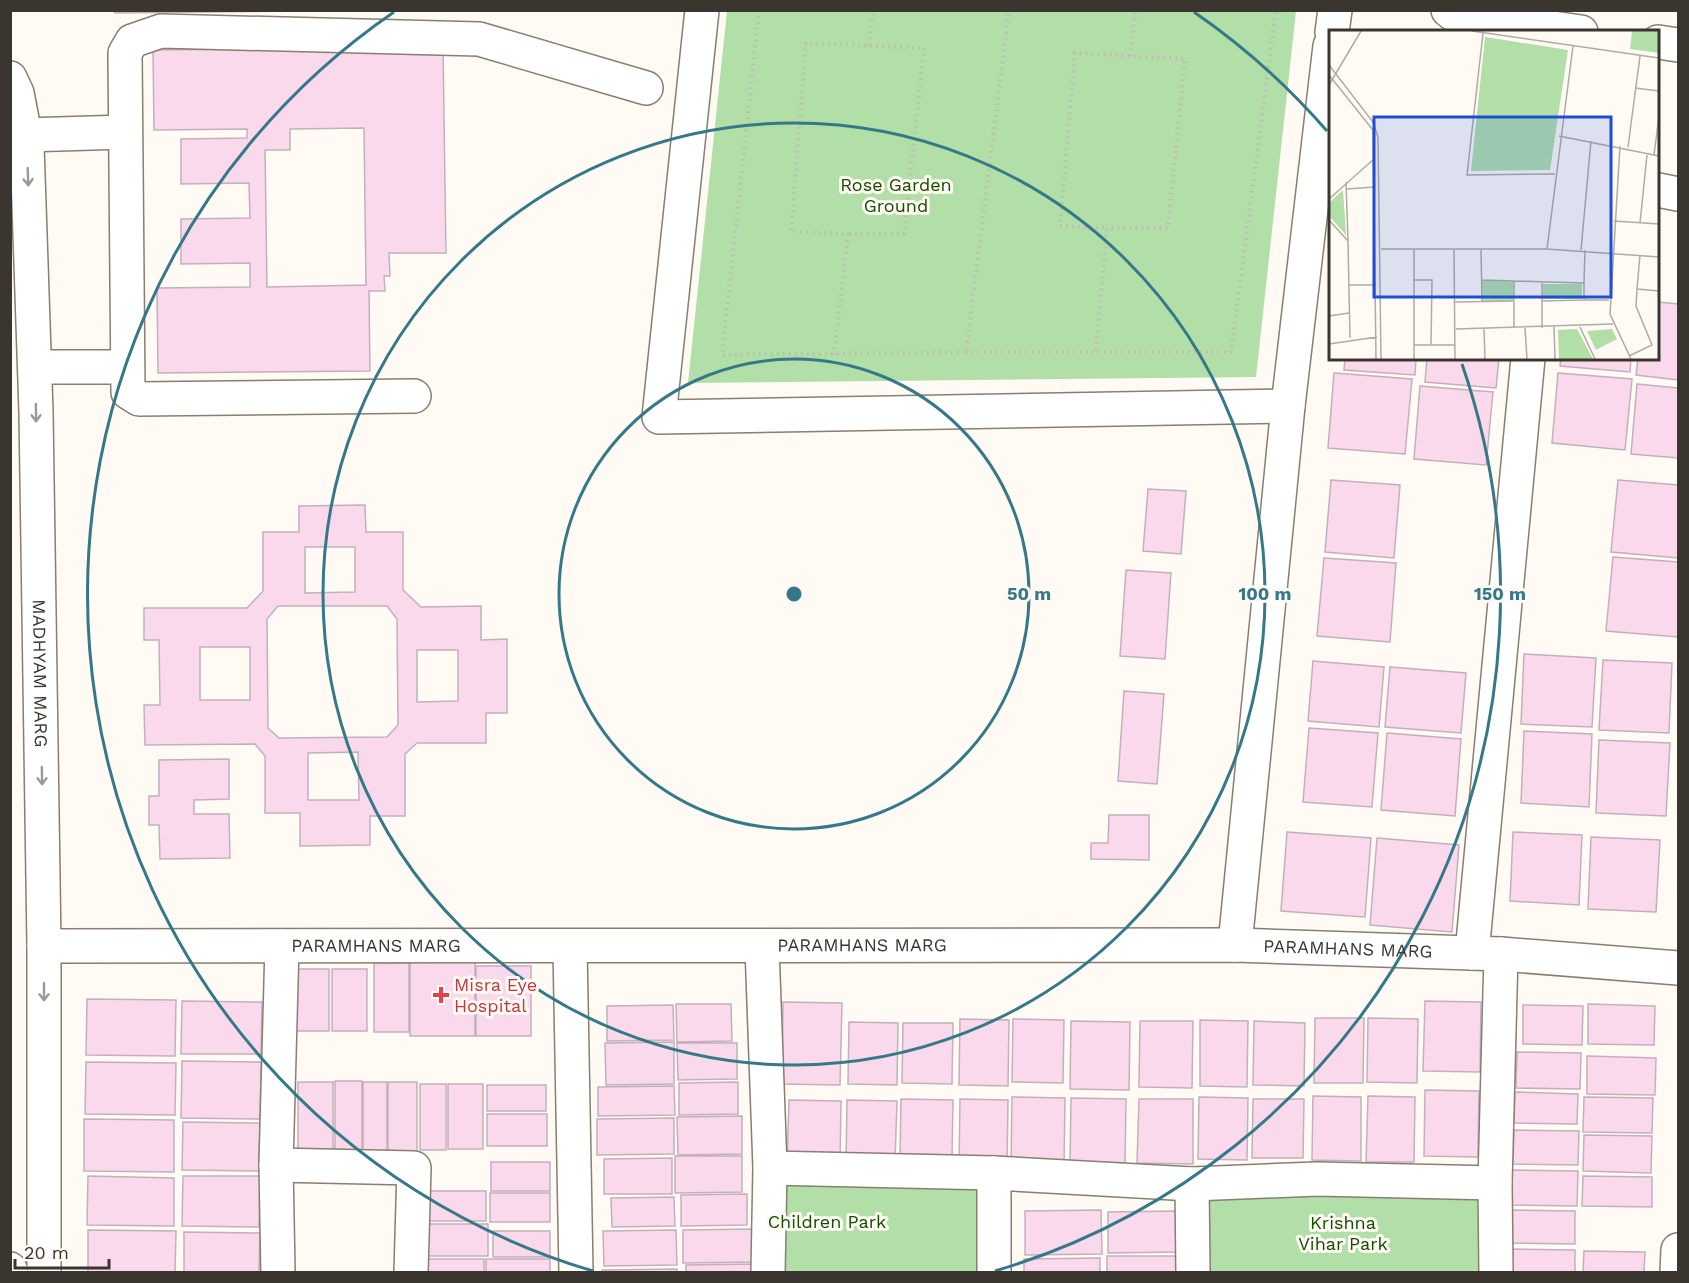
<svg xmlns="http://www.w3.org/2000/svg" width="1689" height="1283" font-family="'Work Sans',sans-serif">
<style>
.green{fill:#b2dea8}
.building{fill:#fad9ed;stroke:#c3b0bc;stroke-width:1.5;fill-rule:evenodd}
.lines{fill:none;stroke-linecap:round;stroke-linejoin:round}
.minor-casing{stroke:#897e6f;stroke-width:36}
.path{stroke:#c0bbb4;stroke-width:4;stroke-dasharray:1.5 4.5;stroke-linecap:butt}
.minor{stroke:#fff;stroke-width:33}
.oneway{stroke:#9c9a97}
.ring{fill:none;stroke:#357989;stroke-width:3}
.health-dot{fill:#e0444e;stroke:#fffaf3;stroke-width:2}
.labels{text-anchor:middle;stroke-width:6;stroke-linejoin:round;paint-order:stroke}
.park-label{font-size:18px;fill:#144c01;stroke:#fffaf3}
.street-label{font-size:18px;fill:#3a352f;stroke:#fffaf3}
.health-label{font-size:18px;fill:#be3a42;stroke:#fffaf3;text-anchor:start}
.inset-road{fill:none;stroke:#b0aba5;stroke-width:1.5}
.view{fill:#1d4ed8;fill-opacity:0.15;stroke:#1d4ed8;stroke-width:3}
.inset-edge{fill:none;stroke:#3a352f;stroke-width:3}
.centre{fill:#357989;stroke:#fffaf3;stroke-width:3}
.ring-label{font-size:18px;text-anchor:middle;font-weight:bold;fill:#357989;stroke:#fffaf3;stroke-width:6;stroke-linejoin:round;paint-order:stroke}
</style>
<rect width="100%" height="100%" fill="#fffaf3"/>
<path class="green" d="M727,11H1296L1256,377L688,383Z
M770,1168L992,1181L989,1272H775Z
M1206,1195H1479V1272H1206Z"/>
<path class="building" d="M113,10H289V11L115,13Z
M443,47L446,253H389L390,276H384L385,291H369L370,371L158,373L157,288L250,287V263L181,264V219L250,218L249,183L181,184V139L247,138V129L154,130L153,50ZM364,128L366,285L267,287L265,150H290V129Z
M1658,302L1678,304V380L1636,375L1638,358H1658Z
M1345,358H1416L1415,375L1344,370Z
M1427,358H1499L1496,388L1425,382Z
M1561,358H1631L1630,372L1560,366Z
M1334,373L1412,379L1405,454L1328,448Z
M1558,373L1632,379L1625,450L1552,443Z
M1637,384L1678,388V458L1631,454Z
M1420,386L1493,392L1486,465L1414,459Z
M1331,480L1400,485L1394,558L1325,552Z
M1618,480L1678,485V558L1611,552Z
M1148,489L1186,491L1181,554L1143,551Z
M365,505L366,532H403V590L421,607L481,606V640L507,639V713H486V743H417L405,754V816H370V845L300,846V813H265V756L255,744L145,745L144,705H160L159,640H144V608H247L263,591V532H299V506ZM305,547H355V592L305,593ZM278,606H387L397,619L398,725L387,737L279,738L268,728L267,619ZM200,647H250V700H200ZM417,650H458V701L417,702ZM358,752L359,800H308V753Z
M1613,557L1678,562V637L1606,631Z
M1324,558L1396,563L1390,642L1317,636Z
M1126,570L1171,573L1165,659L1120,656Z
M1524,654L1596,658L1592,727L1521,724Z
M1603,660L1672,663L1669,733L1599,730Z
M1313,661L1384,667L1379,727L1308,721Z
M1390,667L1466,673L1461,733L1385,727Z
M1124,691L1164,694L1157,784L1118,781Z
M1309,728L1378,733L1372,807L1303,802Z
M1524,731L1592,734L1589,807L1521,803Z
M1387,733L1461,739L1455,816L1381,810Z
M1599,740L1670,743L1666,816L1596,813Z
M229,759V799L194,800V814H229L230,858L160,859L159,825H149V796H159V760Z
M1109,815H1149V860L1091,859V843H1108Z
M1287,832L1371,838L1365,917L1281,911Z
M1513,832L1582,835L1579,905L1510,901Z
M1591,837L1660,840L1656,912L1588,909Z
M1377,838L1459,845L1452,932L1370,925Z
M410,962H475V1036H410Z
M374,963H409V1032H374Z
M476,966H531V1036H476Z
M283,969H329V1031H283Z
M332,969H367V1031H332Z
M87,999L176,1000L175,1056L86,1055Z
M182,1001L262,1002L261,1054H181Z
M1425,1001L1481,1002L1480,1072L1423,1071Z
M783,1002L842,1003L840,1085L782,1084Z
M676,1004H731L732,1041L677,1042Z
M1588,1004L1655,1006L1654,1045L1588,1044Z
M673,1005L674,1040L607,1041V1006Z
M1523,1005L1583,1006L1582,1045L1523,1044Z
M1315,1018H1364L1363,1083H1314Z
M1368,1018L1418,1019L1417,1083L1367,1082Z
M960,1019L1009,1020L1008,1086L959,1085Z
M1013,1019L1064,1020L1063,1083L1012,1082Z
M1200,1020L1248,1021L1247,1087L1200,1086Z
M1071,1021L1130,1022L1129,1090L1070,1089Z
M1140,1021H1193L1192,1088L1139,1087Z
M1254,1021L1305,1023L1304,1086L1253,1085Z
M849,1022L898,1023L897,1085L848,1084Z
M903,1023H953L952,1084L902,1083Z
M674,1042V1084L606,1085L605,1043Z
M677,1043H737V1079L678,1080Z
M1517,1052L1581,1053L1580,1089L1516,1088Z
M1587,1056L1656,1058L1655,1095L1587,1094Z
M182,1061L261,1062L260,1119L181,1118Z
M86,1062L176,1063L175,1115L85,1114Z
M335,1081H362V1155H335Z
M298,1082H333V1155H298Z
M363,1082H387V1154H363Z
M388,1082H417V1154H388Z
M738,1082V1114L679,1115V1083Z
M420,1084H446V1150H420Z
M448,1084H483V1149H448Z
M487,1085H546V1111H487Z
M674,1086L675,1115L598,1116V1087Z
M1425,1090L1479,1091L1478,1157L1424,1156Z
M1515,1092L1578,1094L1577,1124L1514,1123Z
M1313,1096L1361,1097V1161L1312,1160Z
M1368,1096L1415,1097L1414,1162H1366Z
M1012,1097L1065,1098L1064,1167L1011,1166Z
M1199,1097L1248,1098L1247,1160L1198,1159Z
M1584,1097L1653,1098L1652,1133L1583,1132Z
M1071,1098L1126,1099L1125,1164L1070,1163Z
M901,1099L953,1100L952,1159L900,1158Z
M960,1099L1008,1100L1007,1167H959Z
M1139,1099H1193V1164L1137,1163Z
M1253,1099H1304L1303,1158H1252Z
M789,1100L841,1101L840,1166L787,1164Z
M847,1100L897,1101L895,1161L846,1160Z
M487,1114H547V1146H487Z
M742,1116V1154L678,1155L677,1117Z
M674,1118V1154L597,1155V1119Z
M84,1119L174,1120V1172L84,1171Z
M183,1122L260,1123L259,1171L182,1170Z
M1514,1130L1579,1131L1578,1165L1513,1164Z
M1584,1135L1652,1136L1651,1173L1583,1171Z
M675,1156H742V1192L675,1193Z
M672,1158V1194H604V1159Z
M491,1162H550V1191H491Z
M1512,1170L1578,1171L1577,1206L1512,1205Z
M88,1176L174,1178V1226L87,1225Z
M183,1176H260L259,1227L182,1226Z
M1583,1176L1652,1177V1207L1582,1206Z
M426,1191H486V1221H426Z
M490,1193H550V1222H490Z
M747,1194V1225L681,1226V1195Z
M674,1197L675,1226L612,1227L611,1198Z
M1101,1210L1102,1254L1025,1255V1211Z
M1510,1210L1575,1211V1244L1509,1243Z
M1177,1211L1178,1252L1108,1253V1212Z
M427,1224H488V1256H427Z
M752,1229L753,1262L683,1263V1230Z
M88,1230L176,1231L175,1272H88Z
M676,1230L677,1265L604,1266L603,1231Z
M493,1231H550V1257H493Z
M184,1232L260,1233L259,1272H184Z
M1510,1249L1575,1250V1272H1509Z
M1584,1251L1645,1252L1644,1272H1583Z
M1107,1256H1178V1272H1107Z
M1100,1258V1272H1024V1259Z
M428,1259H484V1272H428Z
M486,1259H550V1272H486Z
M754,1264V1272H686V1265Z
M677,1269V1272H602V1270Z"/>
<g class="lines">
<defs>
<g id="minor">
<path d="M702,10L659,417L1288,406"/>
<path d="M1448,10L1453,14L1581,32"/>
<path d="M1332,32L1335,10"/>
<path d="M1658,42L1678,45"/>
<path id="s1" d="M10,78L17,93L27,145L36,412L44,946V1272"/>
<path d="M25,135L125,132"/>
<path d="M1658,190L1678,194"/>
<path d="M35,367H127"/>
<path d="M414,396L139,399L128,392L125,53L132,41L161,31L479,39L646,88"/>
<path d="M1235,945L1288,406L1330,46"/>
<path id="s2" d="M44,946L1235,945L1501,954L1678,968"/>
<path d="M570,947L576,1272"/>
<path d="M762,947L770,1168L768,1272"/>
<path d="M1472,953L1528,358"/>
<path d="M276,1165L414,1168L411,1272"/>
<path d="M770,1168L994,1173"/>
<path d="M1495,1183L1496,1272"/>
<path d="M1192,1184L1193,1272"/>
<path d="M10,1269L11,1272"/>
<path d="M278,1272L276,1165L282,946"/>
<path d="M994,1272V1173L1192,1184L1317,1179L1495,1183L1501,954"/>
<path d="M1677,1272L1678,1250"/>
</g>
</defs>
<use href="#minor" class="minor-casing"/>
<path class="path" d="M759,10L722,355L966,352L1009,10
M869,45L873,10
M1130,56L1136,10
M1096,350L1107,228L1060,226L1075,53L1185,59L1168,228H1107
M966,352H1231L1276,10
M834,355L848,234L791,231L806,43L924,48L904,234H848"/>
<use href="#minor" class="minor"/>
</g>
<defs><path id="oneway-shaft" d="M-6 0H5M1.5-3L5.5 0L1.5 3" fill="none" stroke-width="1.6" stroke-linecap="round" stroke-linejoin="round" transform="scale(1.5)"/></defs>
<g class="oneway">
<use href="#oneway-shaft" transform="translate(28 177) rotate(88)"/>
<use href="#oneway-shaft" transform="translate(36 413) rotate(89)"/>
<use href="#oneway-shaft" transform="translate(42 776) rotate(89)"/>
<use href="#oneway-shaft" transform="translate(44 992) rotate(90)"/>
</g>
<g class="ring">
<circle cx="794" cy="594" r="235"/>
<circle cx="794" cy="594" r="471"/>
<path d="M593 1271A706 706 0 0 1 394 12M1194 12A706 706 0 0 1 1327 131M1462 364A706 706 0 0 1 995 1271"/>
</g>
<path class="health-dot" d="M438 986h6v6h6v6h-6v6h-6v-6h-6v-6h6z"/>
<g class="labels">
<g class="park-label">
<text x="896" y="191">Rose Garden<tspan x="896" dy="21">Ground</tspan></text>
<text x="827" y="1228">Children Park</text>
<text x="1343" y="1229">Krishna<tspan x="1343" dy="21">Vihar Park</tspan></text>
</g>
<g class="street-label">
<text dy="6" stroke="none"><textPath href="#s1" startOffset="598">MADHYAM MARG</textPath></text>
<text dy="6" stroke="none"><textPath href="#s2" startOffset="332">PARAMHANS MARG</textPath></text>
<text dy="6" stroke="none"><textPath href="#s2" startOffset="818">PARAMHANS MARG</textPath></text>
<text dy="6" stroke="none"><textPath href="#s2" startOffset="1304">PARAMHANS MARG</textPath></text>
</g>
<g class="health-label">
<text x="454" y="991">Misra Eye<tspan x="454" dy="21">Hospital</tspan></text>
</g>
</g>
<g transform="translate(1329 30)">
<rect width="330" height="330" fill="#fffaf3"/>
<path d="M303,1H330V23L301,19ZM156,7L239,20L221,140L142,141ZM14,160L17,205L0,186V173ZM153,250L184,252V271L154,272ZM214,254H253V269H214ZM248,299L264,329H230L229,300ZM283,299L288,309L267,320L258,301Z" fill="#b2dea8"/>
<path class="inset-road" d="M143,1L330,28M154,3L138,145L226,144M0,35L44,92L49,107L52,329M0,45L44,100L47,329M0,55L32,1M306,58L330,61M230,106L330,126M291,116L281,284L302,329M299,117L311,26M325,125L330,86M17,152L19,211M18,159L45,157M0,169L45,129M0,190L19,211L21,308M285,191L330,194M311,193L318,125M52,219H218L330,227M85,219V329M218,219L244,16M125,220L126,329M152,220L153,272M252,220L262,111M311,225L308,259L330,261M84,250H103L102,315M153,250L185,251M213,253V298M255,253V270H280M20,255H47M185,271V298M213,271L255,270M126,272L185,271V251L255,253L256,220M0,286L20,283M225,297L226,329M251,297L266,329M196,298L198,329M127,299L284,294M155,299L156,329M0,314L48,307M85,315H126M300,326L323,315L307,276L308,259"/>
<path class="view" d="M45,87H282V267H45Z"/>
<rect width="330" height="330" class="inset-edge"/>
</g>
<circle cx="794" cy="594" r="9" class="centre"/>
<g class="ring-label">
<text x="1029" y="600">50 m</text>
<text x="1265" y="600">100 m</text>
<text x="1500" y="600">150 m</text>
</g>
<rect width="1689" height="1283" fill="none" stroke="#3a352f" stroke-width="24"/>
<path d="M15 1259v9h94v-9" fill="none" stroke="#3a352f" stroke-width="3"/>
<text x="24" y="1259" font-size="18" fill="#3a352f" stroke="#fffaf3" stroke-width="4.5" paint-order="stroke">20 m</text>
</svg>
